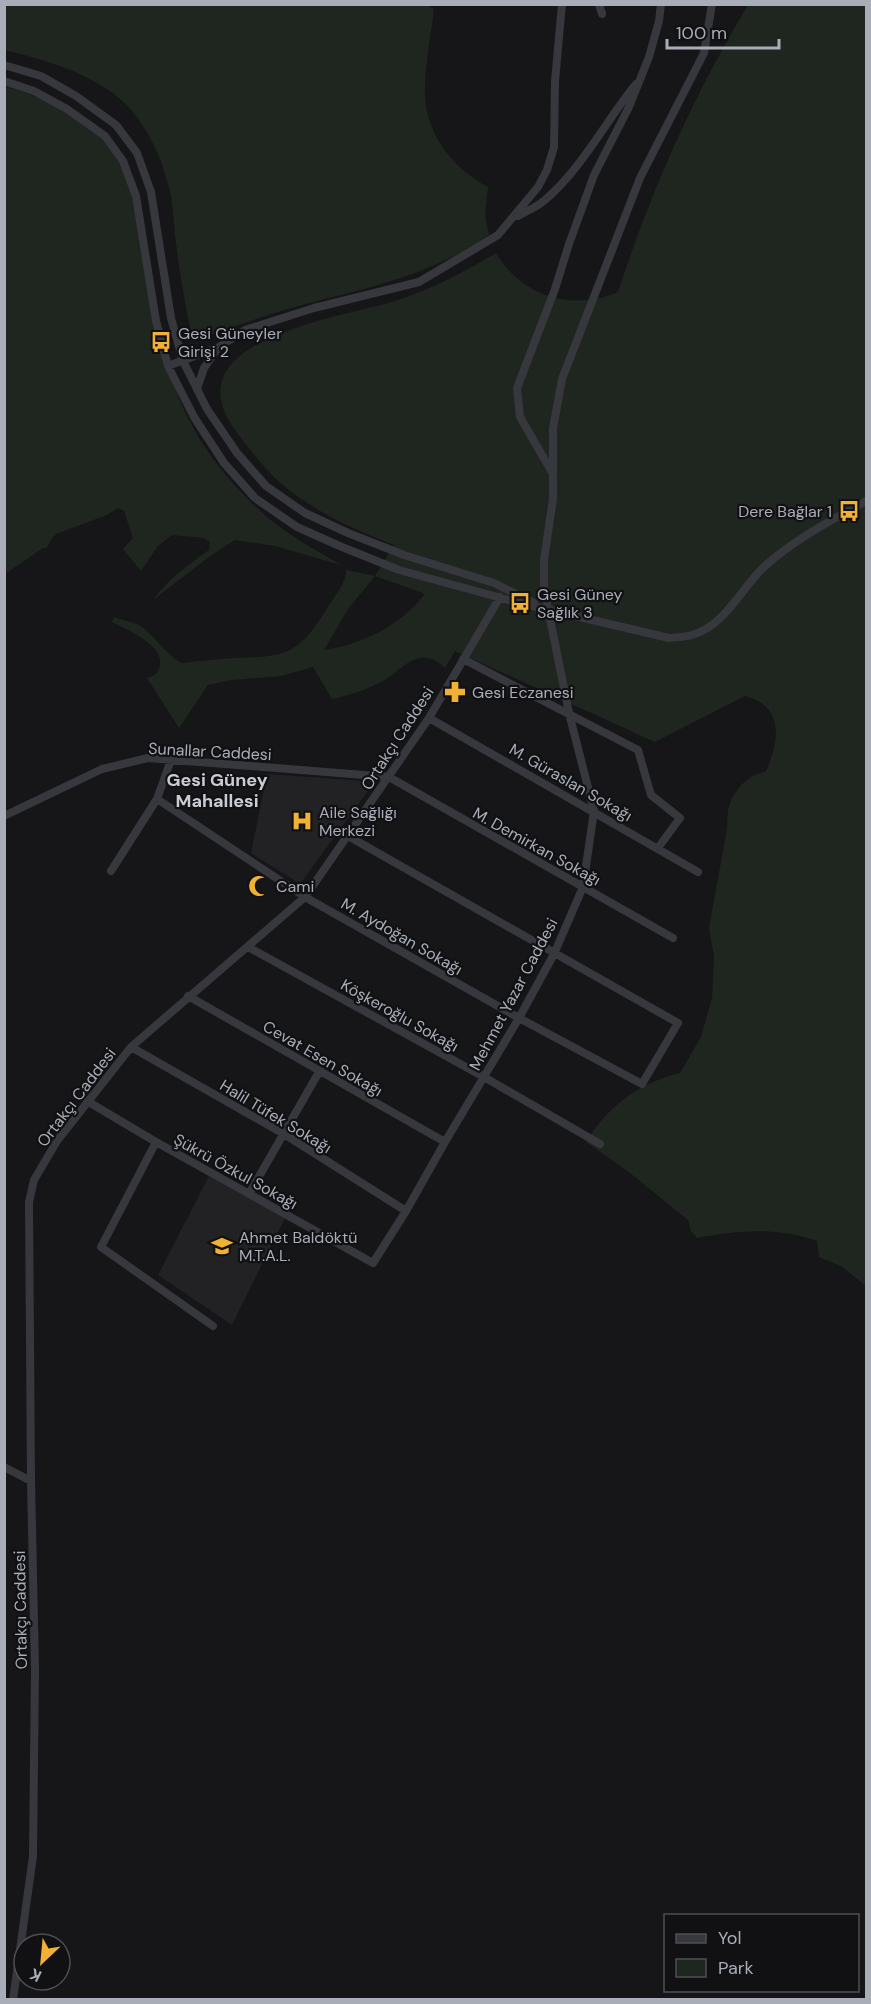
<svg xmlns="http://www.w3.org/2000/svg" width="871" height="2004" font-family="'DM Sans',sans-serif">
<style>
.built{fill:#222225}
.green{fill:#1e261f;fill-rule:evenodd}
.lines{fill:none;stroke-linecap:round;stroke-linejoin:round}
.minor{stroke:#37383d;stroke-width:8}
.labels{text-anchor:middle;stroke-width:4.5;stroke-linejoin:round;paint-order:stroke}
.poi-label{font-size:16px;fill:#a8adb8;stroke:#111113;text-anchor:start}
.street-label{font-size:16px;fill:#a8adb8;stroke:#111113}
.neighbourhood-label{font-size:18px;font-weight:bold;fill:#c9ccd4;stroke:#111113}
</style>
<rect width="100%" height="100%" fill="#161618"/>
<path class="built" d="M267,774L364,781L368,791L300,884L251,853Z
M209,1176L285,1218L232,1325L158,1275Z"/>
<path class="green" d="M5,5H426L434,9C431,35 424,70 425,96C427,136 454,169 488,187L485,215L489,235C429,276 370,287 302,305C265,315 229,329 193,340C186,311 181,281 177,251C174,232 174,214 171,196C163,159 145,117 114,94C83,71 42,59 5,50Z
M748,5H866V1286L841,1266L819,1257L817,1241C776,1227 739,1230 697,1238L691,1231L688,1220L630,1173L586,1142C608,1106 639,1083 680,1073L701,1037L712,998L714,956L709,928L727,829L728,809L733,796L741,785L752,776L766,771C779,742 785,706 745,696L655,742L455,651L445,668C438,661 430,657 420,658C407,660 396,673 385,680C368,689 351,695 332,699L313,667L281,676L232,680L208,685L179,728L147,678C154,676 159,673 160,665C164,646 127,629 112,622L114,617C123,621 133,621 142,627C154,636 170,658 182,663C199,661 216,659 233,658C287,657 298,655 328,607C334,597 347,582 346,570L375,576L394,545C352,529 310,510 276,479C262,465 250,450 238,434C164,339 343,318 398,300C433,288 465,272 496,253C522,296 571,312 618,292C651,191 693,96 748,5ZM375,576L423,593L424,595C401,625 361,645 324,650L348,609Z
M4,86C46,97 98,122 120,161C133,185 137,214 142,240C153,299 160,361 187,416C206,455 238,493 272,521C293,538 318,551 341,565L275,546L235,540L209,557L153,600C167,580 189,564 209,550L210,542L204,538L172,535L158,546L141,571L123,549L133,538L124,511L118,508L107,515L56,534L51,540L47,548H43L5,574Z"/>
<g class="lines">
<path class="minor" d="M599,4L602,14
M4,65L41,76L76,96L116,125L137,153L151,192L171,318L183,361L207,409L237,453L266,486L305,513L348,533L404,555L494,583L534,603
M4,81L34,91L67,109L105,136L123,161L136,196L156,321L168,366L194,417L224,463L255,498L297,527L342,547L399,570L520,603L669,638C677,637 685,637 692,635C726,625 741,588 765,566C795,539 832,520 866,501
M518,216C527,211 537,207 545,200C583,167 605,122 636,84
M168,366L219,347L245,330L314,308L419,282L498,235L538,187L547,170L554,147L555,81L562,4
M197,389L204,368L218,348
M553,473V428L562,379L640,178L704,53L712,4
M463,659L638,750L651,795L680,818L658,848
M429,718L698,872
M157,799L305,897L519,1018L642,1084L678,1023L348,836
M4,816L102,769L148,758L389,777L673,938
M111,871L157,799L171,760
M248,947L484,1077L600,1144
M188,996L445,1142
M131,1047L284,1134L406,1211
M87,1101L156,1142L373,1263L406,1211L445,1142L519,1018L554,954L583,887L594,811L569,713L544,589V560L553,499V474L520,417L517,388L555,289L569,244L594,175L629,107L649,57L659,21L661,4
M156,1142L101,1247L213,1326
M249,1194L319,1072
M4,1467L31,1481
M13,2000L33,1856L35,1668L31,1481L29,1202L34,1180L57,1141L131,1047L305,897L429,718L500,597"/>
</g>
<defs>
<symbol id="bus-bare" viewBox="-9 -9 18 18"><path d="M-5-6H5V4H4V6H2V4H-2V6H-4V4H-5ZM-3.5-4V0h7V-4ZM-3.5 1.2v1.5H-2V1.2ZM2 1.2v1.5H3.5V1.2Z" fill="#f2b134" stroke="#111113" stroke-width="2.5" paint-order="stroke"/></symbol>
<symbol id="pharmacy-bare" viewBox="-9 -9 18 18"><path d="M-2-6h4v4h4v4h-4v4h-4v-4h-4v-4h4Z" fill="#f2b134" stroke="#111113" stroke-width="2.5" paint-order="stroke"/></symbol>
<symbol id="hospital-bare" viewBox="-9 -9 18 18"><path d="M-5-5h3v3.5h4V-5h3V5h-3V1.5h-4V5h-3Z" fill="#f2b134" stroke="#111113" stroke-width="2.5" paint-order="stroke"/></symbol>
<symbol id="mosque-bare" viewBox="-9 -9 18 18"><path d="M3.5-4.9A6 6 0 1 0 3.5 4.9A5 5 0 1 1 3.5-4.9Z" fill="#f2b134" stroke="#111113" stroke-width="2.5" paint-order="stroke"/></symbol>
<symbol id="school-bare" viewBox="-9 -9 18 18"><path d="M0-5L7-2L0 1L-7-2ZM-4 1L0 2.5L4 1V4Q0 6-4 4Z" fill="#f2b134" stroke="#111113" stroke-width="2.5" paint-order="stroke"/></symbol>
</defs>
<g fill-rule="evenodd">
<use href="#bus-bare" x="146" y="327" width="30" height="30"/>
<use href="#bus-bare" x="834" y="496" width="30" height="30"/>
<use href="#bus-bare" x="505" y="588" width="30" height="30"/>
<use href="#pharmacy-bare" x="440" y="677" width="30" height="30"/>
<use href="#hospital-bare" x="287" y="806" width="30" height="30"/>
<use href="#mosque-bare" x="244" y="871" width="30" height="30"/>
<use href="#school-bare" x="207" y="1231" width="30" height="30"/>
</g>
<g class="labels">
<g class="poi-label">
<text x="178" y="339">Gesi Güneyler<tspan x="178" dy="18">Girişi 2</tspan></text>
<text x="832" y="517" text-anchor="end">Dere Bağlar 1</text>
<text x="537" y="600">Gesi Güney<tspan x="537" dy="18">Sağlık 3</tspan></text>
<text x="472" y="698">Gesi Eczanesi</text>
<text x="319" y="818">Aile Sağlığı<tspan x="319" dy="18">Merkezi</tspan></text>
<text x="276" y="892">Cami</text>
<text x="239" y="1243">Ahmet Baldöktü<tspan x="239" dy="18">M.T.A.L.</tspan></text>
</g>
<g class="street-label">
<text transform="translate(397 738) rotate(-57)" y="6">Ortakçı Caddesi</text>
<text transform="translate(210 751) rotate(3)" y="6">Sunallar Caddesi</text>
<text transform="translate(571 782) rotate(30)" y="6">M. Güraslan Sokağı</text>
<text transform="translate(537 846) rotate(29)" y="6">M. Demirkan Sokağı</text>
<text transform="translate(402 936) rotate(30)" y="6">M. Aydoğan Sokağı</text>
<text transform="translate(513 994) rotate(-62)" y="6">Mehmet Yazar Caddesi</text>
<text transform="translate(400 1015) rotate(29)" y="6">Köşkeroğlu Sokağı</text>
<text transform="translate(323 1058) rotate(30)" y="6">Cevat Esen Sokağı</text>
<text transform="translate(76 1097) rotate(-53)" y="6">Ortakçı Caddesi</text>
<text transform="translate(276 1116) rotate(31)" y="6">Halil Tüfek Sokağı</text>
<text transform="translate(236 1171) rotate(29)" y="6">Şükrü Özkul Sokağı</text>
<text transform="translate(20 1610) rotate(-91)" y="6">Ortakçı Caddesi</text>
</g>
<g class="neighbourhood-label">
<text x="217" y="786">Gesi Güney<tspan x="217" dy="21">Mahallesi</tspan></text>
</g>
</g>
<rect width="871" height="2004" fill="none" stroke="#a8adb8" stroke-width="12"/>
<rect x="664" y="1914" width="195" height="78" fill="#111113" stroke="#4d4f55" stroke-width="1.5"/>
<rect x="676" y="1934" width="30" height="9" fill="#37383d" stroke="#4d4f55" stroke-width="1.5"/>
<text x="718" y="1944" font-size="18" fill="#a8adb8">Yol</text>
<rect x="676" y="1959" width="30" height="18" fill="#1e261f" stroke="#4d4f55" stroke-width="1.5"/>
<text x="718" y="1974" font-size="18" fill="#a8adb8">Park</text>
<g transform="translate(42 1962) rotate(206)"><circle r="28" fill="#111113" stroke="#4d4f55" stroke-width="1.5"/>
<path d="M0-4.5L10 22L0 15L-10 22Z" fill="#f2b134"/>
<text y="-9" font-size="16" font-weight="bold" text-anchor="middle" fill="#a8adb8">K</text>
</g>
<path d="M667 39v9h112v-9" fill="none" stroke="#a8adb8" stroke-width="3"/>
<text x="676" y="39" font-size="18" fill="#a8adb8" stroke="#111113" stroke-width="4.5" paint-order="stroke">100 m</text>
</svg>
